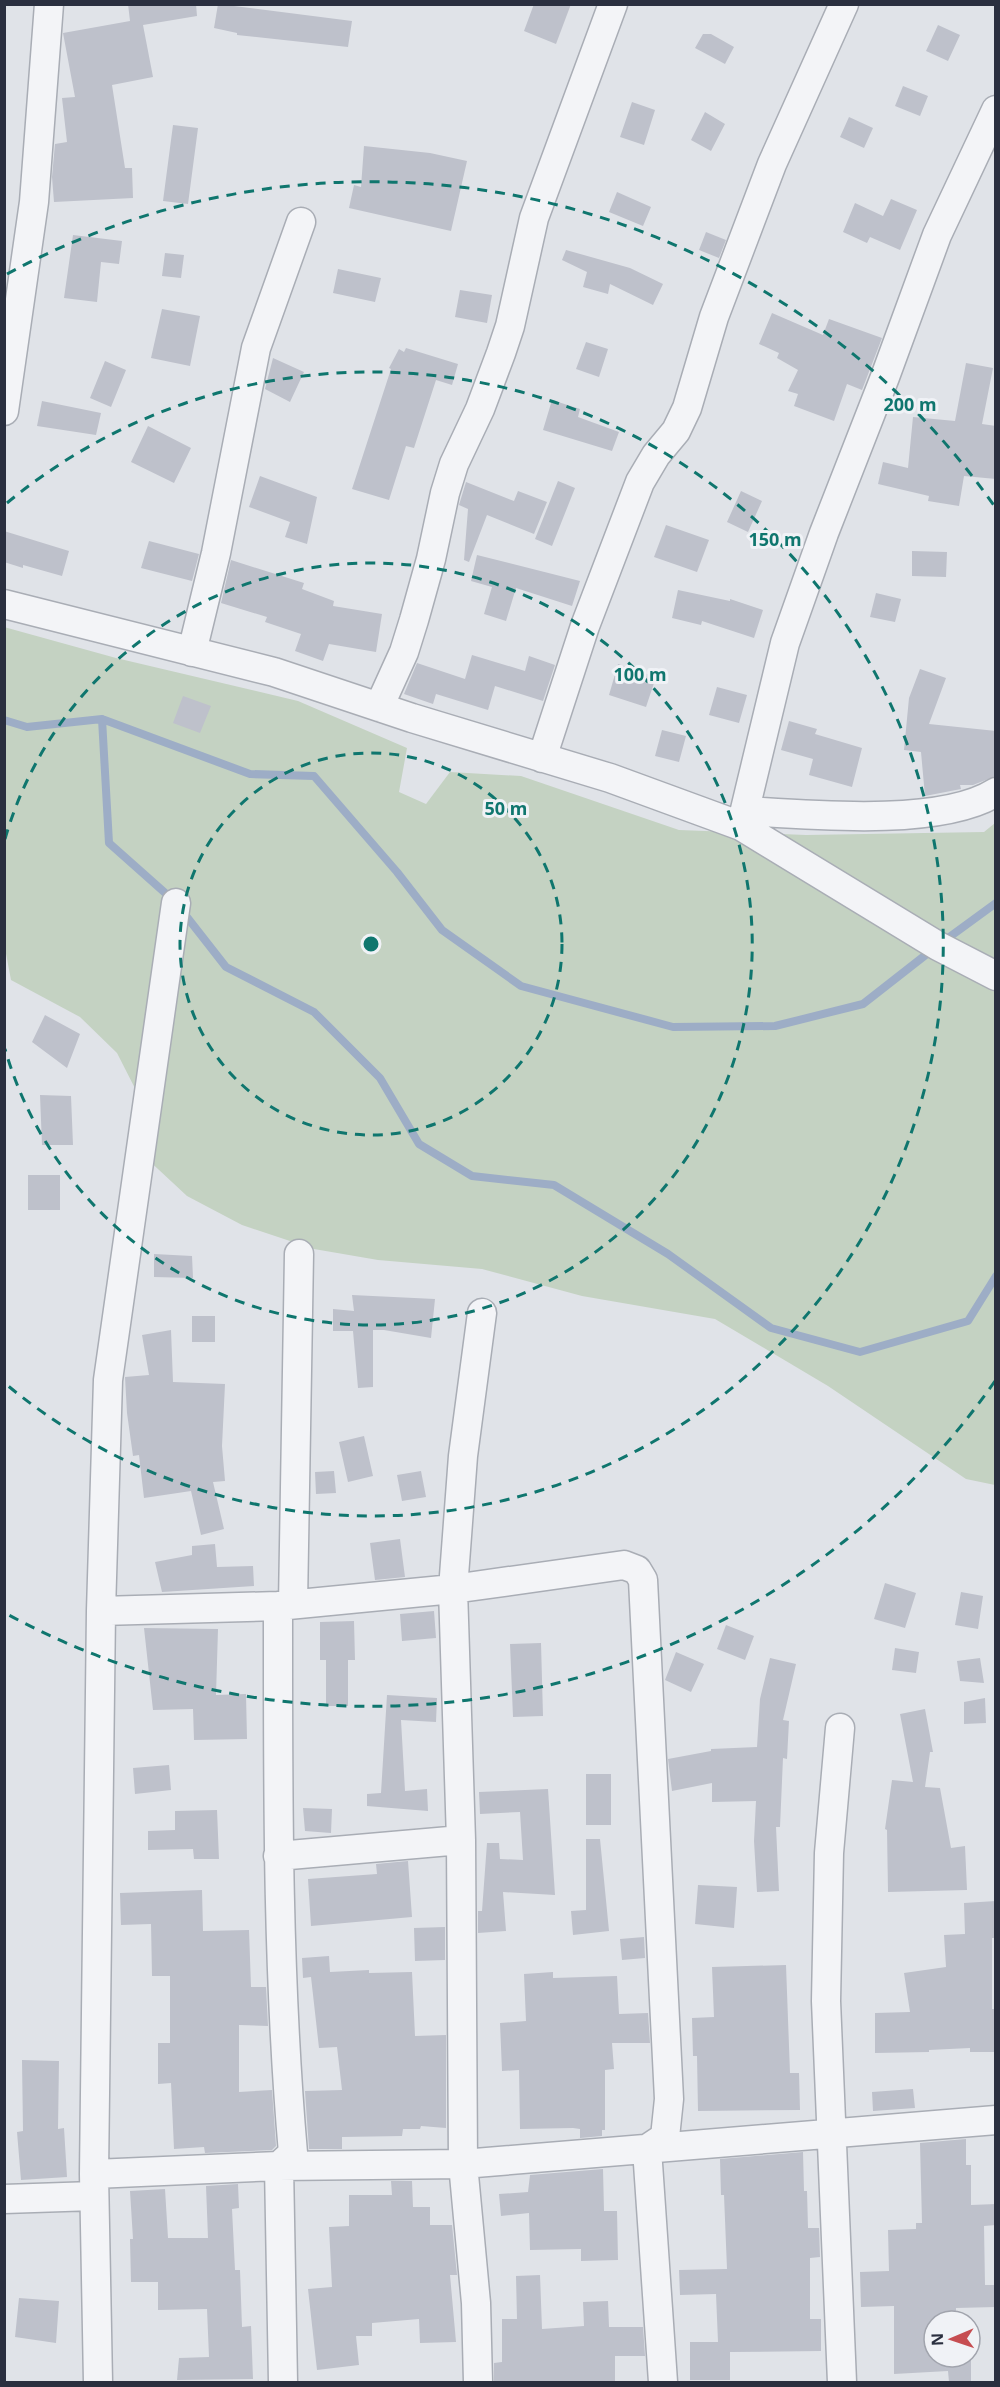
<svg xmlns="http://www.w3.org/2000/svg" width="1000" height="2387" font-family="'Noto Sans',sans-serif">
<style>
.green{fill:#c4d2c2}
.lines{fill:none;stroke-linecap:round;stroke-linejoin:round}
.stream{stroke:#9dadc6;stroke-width:8}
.building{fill:#bec1cb}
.street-casing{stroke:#a9adb5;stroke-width:31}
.street{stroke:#f3f4f7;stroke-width:28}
.ring{fill:none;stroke:#0f766e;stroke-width:3;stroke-dasharray:10 8}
.centre{fill:#0f766e;stroke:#f0f2f6;stroke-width:3}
.ring-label{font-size:18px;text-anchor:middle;font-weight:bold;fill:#0f766e;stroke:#f0f2f6;stroke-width:6;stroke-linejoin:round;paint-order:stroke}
</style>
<rect width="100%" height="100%" fill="#e0e3e8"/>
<path class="green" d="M4,627L116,658L298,701L407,748L399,792L426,804L450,772L521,776L679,830L806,835L984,832L995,823V1485L966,1479L828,1386L715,1319L582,1296L482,1269L378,1260L314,1249L242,1225L187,1196L144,1156V1106L117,1053L80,1017L11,980L4,943Z"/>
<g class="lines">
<path class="stream" d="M102,719L109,843L172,899
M4,720L27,727L102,719L250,774L314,776L397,872L442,930L521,986L673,1027L775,1026L863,1004L932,950
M183,912L226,967L314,1012L380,1078L419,1144L472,1176L554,1185L668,1254L771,1328L860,1352L968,1321L996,1276
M944,941L996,903"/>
</g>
<path class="building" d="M128,4H196L197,16L143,25L153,77L112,85L125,168H132L133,198L54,202L52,177L55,144L67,142L62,98L75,97L63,33L130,21Z
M218,4L352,21L348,47L237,35V33L214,28Z
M534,4H571L556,44L524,31Z
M938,25L960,35L948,61L926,51Z
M703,34H711L734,47L725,64L695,48Z
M903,86L928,96L920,116L895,106Z
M632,102L655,110L644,145L620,137Z
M705,112L725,124L711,151L691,140Z
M849,117L873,128L864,148L840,137Z
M173,125L198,128L188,204L163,201Z
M364,146L430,153L467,161L451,231L349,208L354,185L361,187Z
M617,192L651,207L643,226L609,212Z
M891,199L917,210L900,250L870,237L867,243L843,232L855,203L883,216Z
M706,232L726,240L719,258L699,250Z
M73,235L122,241L119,264L101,262L97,302L64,298Z
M566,250L630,268L663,284L653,305L610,284L608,294L583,287L587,272L562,260Z
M165,253L184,255L181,278L162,276Z
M338,269L381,278L375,302L333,293Z
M460,290L492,295L487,323L455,317Z
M162,309L200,316L190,366L151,358Z
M772,313L823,335L829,319L882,338L862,390L847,384L834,421L794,406L798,394L788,391L798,370L777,358L779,353L759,344Z
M586,342L608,349L599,377L576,369Z
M406,348L458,364L452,385L436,380L414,448L406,446L389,500L352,489L391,369L389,368L399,349L404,352Z
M273,358L304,372L290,402L265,389Z
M105,361L126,370L111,407L90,398Z
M966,363L993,368L982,424L996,426V479L964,476L959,506L928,501L929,496L878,484L883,462L908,468L913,417L955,421Z
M552,400L580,409L578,417L619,432L612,451L543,430Z
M42,401L101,413L96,435L37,426Z
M148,426L191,448L174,483L131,462Z
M260,476L317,497L307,544L285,537L290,522L249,507Z
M558,481L575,488L552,546L535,539Z
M466,482L514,501L518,491L547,502L534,534L487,515L469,562L464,560L468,509L459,505Z
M741,491L762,501L748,532L727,522Z
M666,525L709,540L697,572L654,557Z
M4,531L69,551L62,576L23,565V568L4,562Z
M149,541L199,554L192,581L141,568Z
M912,551L947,552L946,577L912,576Z
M477,555L580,581L572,606L516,588L506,621L484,614L492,587L471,581Z
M231,560L304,583L302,589L334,601L333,606L382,614L376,652L329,644L323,661L295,651L301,634L265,622L267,617L221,603Z
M678,590L730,601V599L763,610L754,638L702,621L701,625L672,618Z
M876,593L901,599L895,622L870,617Z
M472,655L525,671L529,656L555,665L543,701L495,686L488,710L436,694L433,704L404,694L417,663L465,679Z
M618,664L656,677L646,707L609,695Z
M920,669L946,678L929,724L996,731V776L973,785H960L961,789L925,796L921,752L904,750L909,698Z
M717,687L747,695L739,723L709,715Z
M183,696L211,706L200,733L173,723Z
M789,721L817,729L815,734L862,748L852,787L809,775L813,759L781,750Z
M662,730L686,736L679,762L655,756Z
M45,1015L80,1034L67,1068L32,1042Z
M40,1095L71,1096L73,1145H42Z
M28,1175H60V1210H28Z
M154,1254L192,1256L193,1278L154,1277Z
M352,1295L435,1299L431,1338L384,1330H373V1387L358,1388L353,1331H333V1309L354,1311Z
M192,1316H215V1342H192Z
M171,1330L173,1382L225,1384L222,1446L225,1481L213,1482L224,1529L201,1535L191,1491L144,1498L139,1455L133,1456L127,1413L125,1377L149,1375L142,1335Z
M364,1436L373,1476L348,1482L339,1442Z
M334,1471L336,1493L316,1494L315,1472Z
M421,1471L426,1497L402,1501L397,1475Z
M400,1539L405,1577L375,1580L370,1543Z
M215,1544L217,1567L253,1566L254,1586L162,1592L155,1562L192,1555V1546Z
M885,1583L916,1593L905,1628L874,1619Z
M961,1592L983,1596L978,1629L955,1625Z
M434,1611L436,1638L402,1641L400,1614Z
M354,1621L355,1660H348V1706H326V1660H320V1622Z
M726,1625L754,1636L745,1660L717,1649Z
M144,1628L218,1629L216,1695L246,1694L247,1739L194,1740L193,1709L153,1710Z
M541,1643L543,1716L513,1717L510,1644Z
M895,1648L919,1652L916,1673L892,1670Z
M676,1652L704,1664L691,1692L665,1680Z
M770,1658L796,1664L783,1720L789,1721L787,1759L783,1758L780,1827H776L779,1891L757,1892L754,1841L756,1801L712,1802V1783L672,1791L668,1759L711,1751V1749L757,1747L760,1699Z
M980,1658L984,1683L960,1681L957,1661Z
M387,1695L437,1698L436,1722L401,1720L405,1791L427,1789L428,1811L367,1806V1794L381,1793Z
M985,1698L986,1723L964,1724V1702Z
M925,1709L933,1752H930L925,1787L940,1788L951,1848L965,1846L967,1890L888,1892L887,1830L885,1829L892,1780L913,1782L900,1714Z
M169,1765L171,1790L135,1794L133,1768Z
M586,1774H611V1825H586Z
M548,1789L555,1895L503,1892L506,1931L478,1933V1911H482L487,1843H499L500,1859L523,1860L520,1812L480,1814L479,1792Z
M303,1808L332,1809L331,1833L305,1831Z
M217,1810L219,1859H194L193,1849L148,1850V1831L175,1830V1811Z
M586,1839H600L609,1931L573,1935L571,1911L586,1910Z
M408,1861L412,1917L311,1926L308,1879L377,1874L376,1864Z
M698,1885L737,1887L734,1928L695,1924Z
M202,1890L203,1931L249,1930L251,1987H266L268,2026L239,2025V2092L272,2090L276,2146L272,2150L205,2153L204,2147L174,2149L171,2083L158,2084V2043H170V1976H152L151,1924L121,1925L120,1893Z
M996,1901V1938H992V2009H996V2052H970V2048L929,2050V2052L875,2053V2013L910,2012L904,1973L946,1967L944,1935L965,1934L964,1903Z
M445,1927V1960L415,1961L414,1928Z
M644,1937L645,1958L622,1960L620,1939Z
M329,1956L330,1972L369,1970V1973L412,1972L415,2036L446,2035V2128L421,2126L420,2129H403L402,2136L342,2137V2149H309L305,2091L342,2090L337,2047L319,2048L311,1977L303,1978L302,1958Z
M786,1965L790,2073H799L800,2110L698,2111L697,2056H693L692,2018L714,2017L712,1967Z
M553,1972V1978L617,1976L619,2014L648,2013L650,2043H612L614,2069L605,2070V2130H602V2136L580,2138V2129L573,2128L520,2129L519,2070L502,2071L500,2023L526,2021L524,1974Z
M22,2060L59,2061L58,2129L64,2128L67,2177L21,2180L17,2132L23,2131Z
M913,2089L915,2108L873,2111L872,2092Z
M966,2139V2165H971V2205L996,2204V2225L984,2226L985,2285H996V2307L956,2308V2321H934V2357H970L971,2346V2382H949L948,2371L894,2374V2306L861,2307L860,2272L889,2271L888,2230L916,2229V2223H922L920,2143Z
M803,2152L804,2191H807L808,2228H819L820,2257L810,2258V2319H821V2351L730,2352V2380H690V2342H718L716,2294L680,2295L679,2270L727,2269L724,2195H721L720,2159Z
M603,2169L604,2211H617L618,2260L581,2261V2249L530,2250L529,2213L501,2216L499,2194L528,2192L530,2175Z
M391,2181H412L413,2207H430V2225H452L457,2275H450L456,2342L420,2343L419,2319L372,2323V2336H356L359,2365L317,2370L308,2289L332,2287L329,2227L349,2226V2195H392Z
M238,2184L239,2208L232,2209L235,2270H240L242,2327L251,2326L253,2379L177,2380L179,2358L209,2357L207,2309L158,2310V2282H131L130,2239H133L130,2191L165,2189L168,2238H208L206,2186Z
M540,2275L542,2329L584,2326L583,2302L608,2301L609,2327H643L645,2356H615V2382H494V2363L502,2362V2319H517L516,2276Z
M19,2298L59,2301L56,2343L15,2337Z"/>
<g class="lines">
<defs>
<path id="street" d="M4,411L34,202L49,4
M4,604L274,672L412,718L610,778L741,826L938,946L996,976
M192,652L216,553L256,348L301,222
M379,707L404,652L414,620L431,559L445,493L454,464L480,409L501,353L510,326L534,218L613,4
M542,758L585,626L640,482L656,455L676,431L687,408L714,317L772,164L844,4
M746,811C810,815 941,827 996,792
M741,826L785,643L824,533L885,377L937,235L996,110
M482,1313L463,1456L453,1589L624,1565L637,1570L643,1580L669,2099L665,2137L647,2149L663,2382
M293,1604L299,1254
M278,1606C278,1788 277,1971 293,2153L279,2166L283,2382
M101,1611L278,1606L453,1589L461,1840L463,2164L476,2303L478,2382
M840,1728L829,1853L826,2001L842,2382
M278,1856L461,1840
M94,2174L279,2166L463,2164L996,2120
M4,2199L94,2196
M98,2382L94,2174L101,1611L108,1380L176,903"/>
</defs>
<use href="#street" class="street-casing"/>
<use href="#street" class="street"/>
</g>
<g class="ring">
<circle cx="371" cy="944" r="191"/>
<path d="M5 839A381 381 0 1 1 5 1049"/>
<path d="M7 503A572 572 0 1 1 7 1385"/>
<path d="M995 1381A762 762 0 0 1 7 1614M7 274A762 762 0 0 1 995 507"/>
</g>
<circle cx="371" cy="944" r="9" class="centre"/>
<g class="ring-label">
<text x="910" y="411">200 m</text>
<text x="775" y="546">150 m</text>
<text x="640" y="681">100 m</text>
<text x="506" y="815">50 m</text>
</g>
<rect width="1000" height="2387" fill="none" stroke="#2a2f3f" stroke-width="12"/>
<g transform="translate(952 2339) rotate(268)"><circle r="28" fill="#f0f2f6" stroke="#a1a4ad" stroke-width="1.5"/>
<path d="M0-4.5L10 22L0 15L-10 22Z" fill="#c64d51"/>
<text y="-9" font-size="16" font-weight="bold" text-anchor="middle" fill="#2a2f3f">N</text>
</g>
</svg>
